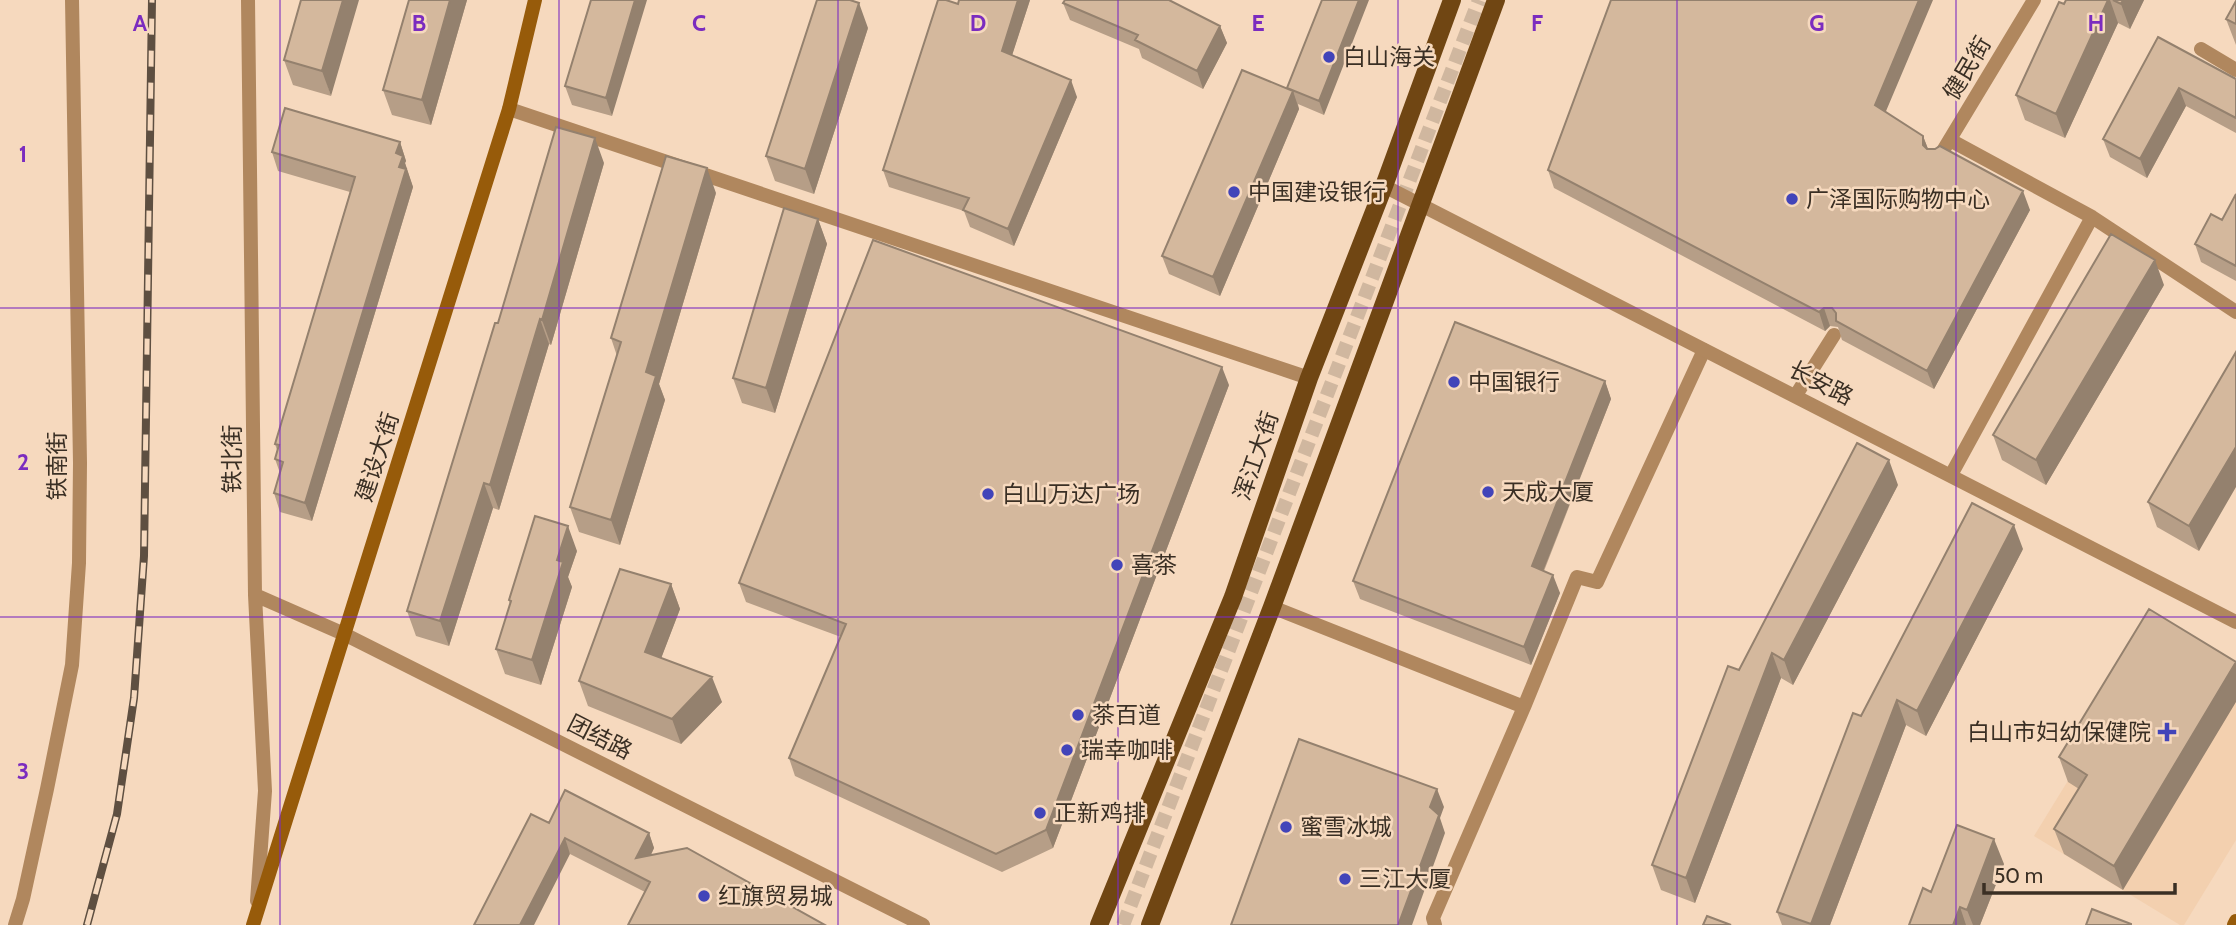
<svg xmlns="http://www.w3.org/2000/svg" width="2236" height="925" font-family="Cabin,'Noto Sans SC',sans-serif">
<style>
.built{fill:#f3d0af}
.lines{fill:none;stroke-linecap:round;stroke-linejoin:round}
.pedestrian-tunnel{stroke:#d0b79f;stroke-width:14;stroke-dasharray:14 7;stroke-linecap:butt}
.minor{stroke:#b0875e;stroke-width:14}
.tertiary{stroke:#b0875e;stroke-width:14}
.secondary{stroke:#975b0a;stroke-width:14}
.primary{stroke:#704613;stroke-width:18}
.rail-casing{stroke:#5e4f41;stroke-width:8}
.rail{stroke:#f6d9be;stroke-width:5;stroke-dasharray:16;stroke-linecap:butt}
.wall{fill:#b69e87}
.shaded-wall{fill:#94816e}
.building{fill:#d4b89d;stroke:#94816e;stroke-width:2}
.grid{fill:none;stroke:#7b2cbf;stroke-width:2;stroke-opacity:0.55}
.poi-dot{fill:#4244b9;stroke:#f6d9be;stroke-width:2.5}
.labels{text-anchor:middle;stroke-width:5;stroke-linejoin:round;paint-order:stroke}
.poi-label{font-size:23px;fill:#3a2f24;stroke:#f6d9be;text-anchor:start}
.street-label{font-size:23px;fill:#3a2f24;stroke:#f6d9be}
.grid-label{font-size:23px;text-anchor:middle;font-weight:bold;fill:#7b2cbf;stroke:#f6d9be;stroke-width:5;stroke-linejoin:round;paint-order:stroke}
</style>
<rect width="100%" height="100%" fill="#f6d9be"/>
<path class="built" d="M2158,634L2236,681V840L2184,925H2180L2034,836Z"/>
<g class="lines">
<path class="pedestrian-tunnel" d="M1123,925L1479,0"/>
<path class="minor" d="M2201,49L2236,70
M509,109L1309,378
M1950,140L2092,217L2236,312
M1951,475L2092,217
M1272,607L1524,707L1433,918L1435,925
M1524,707L1577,577L1597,582L1704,350"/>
<path class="tertiary" d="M248,0L255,595L265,791L257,901
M1938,159L2034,0
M1384,186L2236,622
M1796,395L1834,335
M255,595L344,634L923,925
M15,925L23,899L47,789L72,665L79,563L80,463L72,0"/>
<path class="secondary" d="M253,925L509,109L535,0
M2234,925L2236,921"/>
<path class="primary" d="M1099,925L1233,597L1309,378L1384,186L1452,0
M1150,925L1272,607L1496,0"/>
<defs>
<path id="rail" d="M87,925L117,814L134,698L144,556L152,0"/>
</defs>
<use href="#rail" class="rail-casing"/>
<use href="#rail" class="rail"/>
</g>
<path class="wall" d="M301,0L331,96L293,85L284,60Z
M409,0H467L431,125L392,115L383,90Z
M591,0L612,116L572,105L565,86Z
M959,0H1030L1012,55L1077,97L1014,246L970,227L964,211L889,187L883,170Z
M1322,0L1324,115L1298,104L1299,109L1220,296L1169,274L1162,256L1288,89Z
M2066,0H2144L2130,29L2118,23L2065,138L2025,120L2016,95Z
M2236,1V45L2226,19Z
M1063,3L1220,26L1227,43L1203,89L1142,58L1139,49L1070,20Z
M868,28L814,194L775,181L766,156Z
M2158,37L2236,79V133L2186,106L2147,178L2110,157L2103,139Z
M1886,112L1923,136L1928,149L2030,210L1934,389L1842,340L1838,327L1830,326L1825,331L1554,188L1548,170Z
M400,142L406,161L405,163L413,187L312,521L280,512L274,493L280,473L275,459L277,450L275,444L350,192L278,171L272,152Z
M604,163L551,345L549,344L499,510L493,508L449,646L416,636L407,611L498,323Z
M716,193L659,384L665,400L620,545L579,532L570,507L617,356L611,338Z
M2236,194V281L2201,262L2195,244L2222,220Z
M818,219L827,244L775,413L742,403L733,378Z
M2164,285L2046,485L2002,460L1993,435Z
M2236,352L2199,551L2157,527L2148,502Z
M1605,381L1611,399L1544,571L1560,593L1531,665L1360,599L1353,581Z
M1229,385L1053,848L1002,872L795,776L789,758L841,637L746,602L739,583Z
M1898,485L1793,685L1781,678L1695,903L1661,890L1652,865L1739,670Z
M2023,549L1926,736L1906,725L1830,925H1782L1777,912L1861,716Z
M577,551L568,577L572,587L541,685L505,674L496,649L510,605L509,600Z
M671,584L680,609L661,658L722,702L681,744L588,706L579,681Z
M2149,609L2123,890L2064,854L2054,829L2079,789L2068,782L2059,757Z
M549,823L649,833L654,848L651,855L687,848L645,892L570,854Z
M2004,864L1980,925H1909L1931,892Z"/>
<path class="shaded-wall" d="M343,0H359L331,96L322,71Z
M450,0H467L431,125L422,100Z
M635,0H647L612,116L606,98Z
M1018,0H1030L1008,68L1002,51Z
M1359,0H1369L1324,115L1319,101Z
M1919,0H1933L1881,123L1875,105Z
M2108,0H2110L2118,23L2065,138L2056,114Z
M2123,0H2144L2130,29L2121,4Z
M859,3L868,28L814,194L805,169Z
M1220,26L1227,43L1203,89L1197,71Z
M1071,80L1077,97L1014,246L1008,229Z
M2179,88L2186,106L2147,178L2140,159Z
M1293,91L1299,109L1220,296L1213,277Z
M1923,136L1930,154L1923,145Z
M595,138L604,163L551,345L542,320Z
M400,142L406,161L405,163L413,187L312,521L305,503L399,167L396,153Z
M707,168L716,193L659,384L665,400L620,545L611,520L646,372Z
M2023,191L2030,210L1934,389L1927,371Z
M818,219L827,244L775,413L766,388Z
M2155,260L2164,285L2046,485L2036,460Z
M1824,308L1830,326L1825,331L1819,312Z
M540,319L549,344L499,510L490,485Z
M1222,367L1229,385L1053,848L1046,830Z
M1605,381L1611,399L1538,584L1532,566Z
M2236,447V487L2199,551L2189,526Z
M1889,460L1898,485L1793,685L1784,660Z
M484,483L493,508L449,646L440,621Z
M2014,525L2023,549L1926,736L1917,711Z
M568,526L577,551L568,577L572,587L541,685L532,660L557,560Z
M1553,575L1560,593L1531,665L1524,647Z
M671,584L680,609L654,677L645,652Z
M1772,653L1781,678L1695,903L1686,878Z
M2236,662V702L2123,890L2114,866Z
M712,677L722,702L681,744L672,719Z
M1897,700L1906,725L1830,925H1811Z
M1437,789L1444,807L1440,818L1445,833L1412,925H1400L1399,923L1430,807Z
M649,833L654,848L642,873L636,858Z
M565,838L570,854L534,925H520Z
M1994,839L2004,864L1980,925H1973L1967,910Z
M1960,907L1966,925H1953Z"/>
<path class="building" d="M301,0H343L322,71L284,60Z
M409,0H450L422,100L383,90Z
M591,0H635L606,98L565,86Z
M817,0H850L859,3L805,169L766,156Z
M938,0H946L958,4L959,0H1018L1002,51L1071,80L1008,229L963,210L969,198L883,170Z
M1065,0H1169L1220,26L1197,71L1135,40L1138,35L1063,3Z
M1322,0H1359L1319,101L1287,88Z
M1611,0H1919L1875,105L1923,136V145L1927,149H1935L1940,146L2023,191L1927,371L1836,321V313L1832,308H1824L1819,312L1548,170Z
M2066,0H2108L2056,114L2016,95L2059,2L2064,4Z
M2113,0H2123L2121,4Z
M2236,1V24L2226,19Z
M2158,37L2236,79V118L2179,88L2140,159L2103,139Z
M1242,70L1293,91L1213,277L1162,256Z
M285,108L400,142L396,153L403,156L399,167L406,169L305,503L274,493L283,462L275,459L279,445L275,444L355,177L272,152Z
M556,127L595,138L542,320L540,319L490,485L484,483L440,621L407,611L495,323H498Z
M666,156L707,168L646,372L656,376L611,520L570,507L621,342L611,338Z
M2236,194V266L2195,244L2211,214L2222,220Z
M784,208L818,219L766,388L733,378Z
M2111,234L2155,260L2036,460L1993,435Z
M873,240L1222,367L1046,830L996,854L789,758L846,624L739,583Z
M1455,322L1605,381L1532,566L1553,575L1524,647L1353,581Z
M2236,352V447L2189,526L2148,502Z
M1857,443L1889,460L1784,660L1772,653L1686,878L1652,865L1728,666L1739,670Z
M1972,503L2014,525L1917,711L1897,700L1811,924L1777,912L1853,713L1861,716Z
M535,516L568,526L557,560L563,562L532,660L496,649L511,601L509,600Z
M620,569L671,584L645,652L712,677L672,719L579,681Z
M2149,609L2236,662L2114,866L2054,829L2087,775L2059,757Z
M1299,739L1437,789L1430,807L1439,815L1399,923L1405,925H1231Z
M565,790L649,833L636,858L687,848L825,925H628L650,882L565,838L520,925H474L531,814L549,823Z
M1957,825L1994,839L1967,910L1960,907L1953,925H1909L1923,888L1931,892Z
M2092,909L2131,924V925H2086Z
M1707,916L1731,925H1703Z"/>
<path class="grid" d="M280,0V925M559,0V925M838,0V925M1118,0V925M1398,0V925M1677,0V925M1956,0V925M0,308H2236M0,617H2236"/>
<g class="poi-dot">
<circle cx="1329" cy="57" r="7"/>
<circle cx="1234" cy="192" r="7"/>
<circle cx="1792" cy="199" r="7"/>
<circle cx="1454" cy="382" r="7"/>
<circle cx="1488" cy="492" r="7"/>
<circle cx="988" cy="494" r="7"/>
<circle cx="1117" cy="565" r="7"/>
<circle cx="1078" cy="715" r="7"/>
<path d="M2163.5 721.5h7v7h7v7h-7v7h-7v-7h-7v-7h7z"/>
<circle cx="1067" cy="750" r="7"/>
<circle cx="1040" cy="813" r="7"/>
<circle cx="1286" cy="827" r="7"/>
<circle cx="1345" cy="879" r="7"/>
<circle cx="704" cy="896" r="7"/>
</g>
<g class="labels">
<g class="poi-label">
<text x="1343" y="65">白山海关</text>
<text x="1248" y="200">中国建设银行</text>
<text x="1806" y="207">广泽国际购物中心</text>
<text x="1468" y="390">中国银行</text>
<text x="1502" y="500">天成大厦</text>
<text x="1002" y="502">白山万达广场</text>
<text x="1131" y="573">喜茶</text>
<text x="1092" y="723">茶百道</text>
<text x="2151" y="740" text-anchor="end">白山市妇幼保健院</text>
<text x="1081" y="758">瑞幸咖啡</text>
<text x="1054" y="821">正新鸡排</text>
<text x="1300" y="835">蜜雪冰城</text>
<text x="1359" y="887">三江大厦</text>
<text x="718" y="904">红旗贸易城</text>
</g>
<g class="street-label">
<text transform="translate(1967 68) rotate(-59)" y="8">健民街</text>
<text transform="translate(1821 383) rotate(27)" y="8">长安路</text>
<text transform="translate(1256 456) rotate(-71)" y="8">浑江大街</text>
<text transform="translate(377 457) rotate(-72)" y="8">建设大街</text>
<text transform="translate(232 459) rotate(-90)" y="8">铁北街</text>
<text transform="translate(57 466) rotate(-90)" y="8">铁南街</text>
<text transform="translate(600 737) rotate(27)" y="8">团结路</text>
</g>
</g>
<g class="grid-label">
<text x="140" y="31">A</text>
<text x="419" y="31">B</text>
<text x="699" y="31">C</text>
<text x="978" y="31">D</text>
<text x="1258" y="31">E</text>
<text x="1537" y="31">F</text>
<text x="1817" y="31">G</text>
<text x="2096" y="31">H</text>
<text x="23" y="162">1</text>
<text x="23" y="470">2</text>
<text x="23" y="779">3</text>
</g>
<path d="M1984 883v10h191v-10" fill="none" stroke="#3a2f24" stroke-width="3.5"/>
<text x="1994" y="883" font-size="21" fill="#3a2f24" stroke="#f6d9be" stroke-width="5" paint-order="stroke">50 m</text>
</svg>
